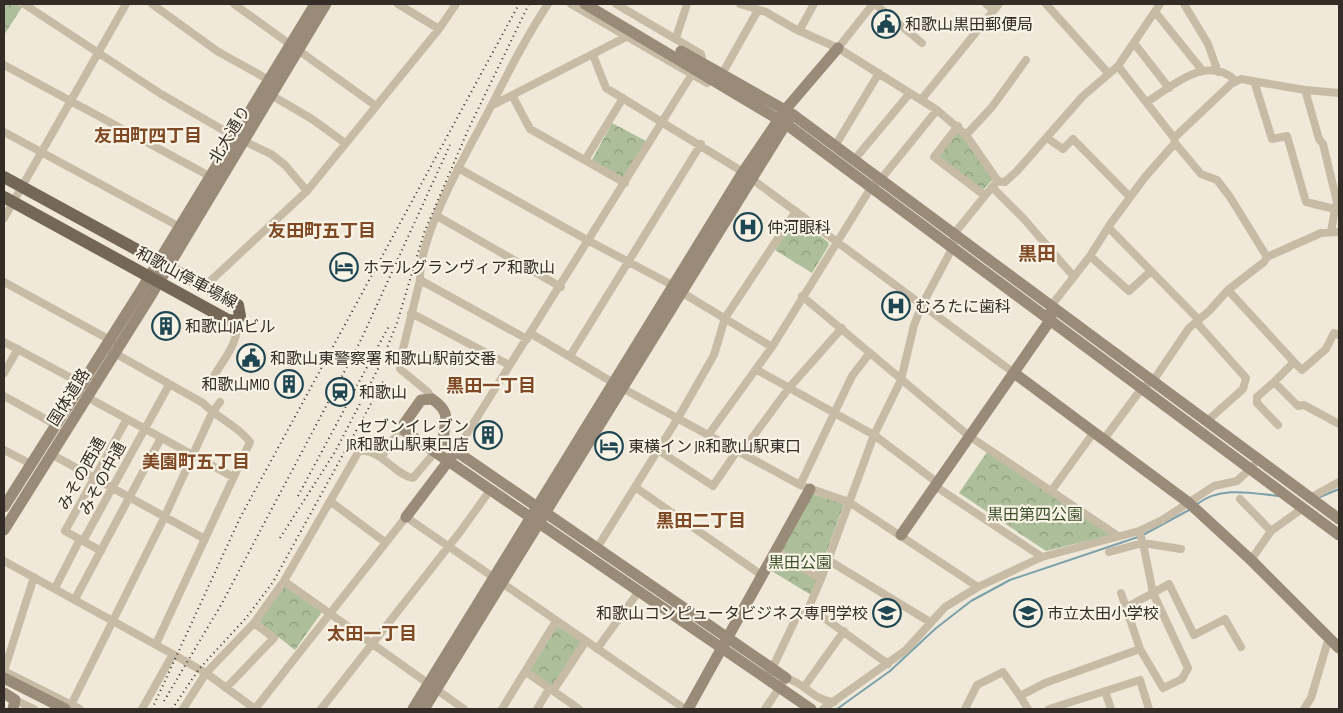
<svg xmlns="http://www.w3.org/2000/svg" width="1343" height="713" font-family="'Sofia Sans Condensed','Noto Sans JP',sans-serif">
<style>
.park{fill:url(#park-crowns)}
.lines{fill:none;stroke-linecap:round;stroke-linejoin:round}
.stream{stroke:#7aa1ab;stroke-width:2}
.street{stroke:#c7bba6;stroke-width:8}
.secondary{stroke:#9a8a78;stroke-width:11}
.primary{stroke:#756758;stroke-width:12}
.rail{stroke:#342d27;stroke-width:2;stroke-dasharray:1 4;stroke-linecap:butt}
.labels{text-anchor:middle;stroke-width:4.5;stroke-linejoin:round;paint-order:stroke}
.poi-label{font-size:16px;fill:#342d27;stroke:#f8f3e5;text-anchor:start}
.street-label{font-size:16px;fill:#342d27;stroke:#f8f3e5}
.park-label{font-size:16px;fill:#3c512c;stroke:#f8f3e5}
.neighbourhood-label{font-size:18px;font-weight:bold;fill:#7e4924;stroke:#f8f3e5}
.quarter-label{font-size:19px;font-weight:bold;fill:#7e4924;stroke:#f8f3e5}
</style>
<defs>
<pattern id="park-crowns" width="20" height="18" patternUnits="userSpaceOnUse" patternTransform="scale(1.25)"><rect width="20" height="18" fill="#acbe9a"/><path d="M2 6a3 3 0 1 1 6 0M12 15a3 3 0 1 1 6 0" fill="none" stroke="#8d9b7e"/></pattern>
</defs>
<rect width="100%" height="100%" fill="#f0e9d9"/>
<path class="park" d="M4,4H16L22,7L4,35Z
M612,123L646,141L623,178L592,160Z
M959,130L994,178L984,189H981L938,158Z
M795,219H798L828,242L829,245L812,273L775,250Z
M987,452L1111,535L1046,551L959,493Z
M810,493L844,504L811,595L770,570Z
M285,586L322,612L295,650L258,621Z
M557,626L583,642L552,688L529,672Z"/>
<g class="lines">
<path class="stream" d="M1320,497L1339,489
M1197,504C1221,486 1250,493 1278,496
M1143,535L1189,510
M837,709L890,671L935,629L971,601L1010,580L1138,537"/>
<path class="street" d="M24,4L161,94L235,137L271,154L285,165L307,191
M152,4L217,51L269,80
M234,4L376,106
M398,4L439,29
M571,4L707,83
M740,4L766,12L795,29L838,48L937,110L966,135L998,181
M875,4L922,43
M986,4L994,10
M1046,4L1109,74
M1184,4L1208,44L1218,72
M1156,13L1202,70
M799,31L814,4
M676,38L687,4
M1134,43L1169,88
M838,48L873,4
M593,55L606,88L743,172
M4,65L213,178
M1118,66L1174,138
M722,74L758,10
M1254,81L1272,139L1287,136L1306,202L1335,209L1331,232
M1305,90L1319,139L1323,144L1337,202L1335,209
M271,95L312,119L345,143
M513,97L530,129L625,183
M921,100L999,4
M1147,102C1172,86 1208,53 1236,81
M491,106L628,36
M958,126L934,157L984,195
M4,132L180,227
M966,135L992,107L1026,60
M1047,138L1063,149L1073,139L1130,197
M1175,143L1201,174L1217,180L1230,197L1267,257L1264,262L1228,290L1294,362
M835,146L879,73
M585,160L623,98
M854,160L910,93
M458,168L589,241L674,286L681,292L772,347
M752,179L1014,373
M992,187L1024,219L1074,277
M437,216L561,287
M4,218L126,4
M1109,228L1199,320
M1090,256L1129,291L1151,271
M1267,257L1321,233L1339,232
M420,280L527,339
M4,282L112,341
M205,286L307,191L439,29L456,4
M802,296L969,436L1118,536
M1051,306L1090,256L1111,223L1145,177L1175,143L1174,138L1231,84L1241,79L1305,90L1339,93
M411,313L509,365
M1196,322L1246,378L1243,389L1207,421
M530,333L622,388L800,485L849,502L978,587
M4,342L86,386
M111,351L203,403C217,418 237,425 250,442L156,644
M570,356L701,144
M757,370L874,435L938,483
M4,373L18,349
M214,376C223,360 241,340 236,321
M1274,382L1294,362L1302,370L1326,349L1334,333L1339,335
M4,396L56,425
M85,396L233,477
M1257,397L1274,382L1298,406L1304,405L1339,424
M1257,397V403L1278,425
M432,399L428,392L400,369V361L420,280C419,236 464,157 485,118C505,79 524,40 548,4
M709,434L772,347L872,186L881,179L937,110
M1104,439L1142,388L1153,381L1189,328L1209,311L1228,290
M4,450L31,464
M658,450L713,486L737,451
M456,451L702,58L701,54L616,4
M741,453L788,389L842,328
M51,454L205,539
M382,456L404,424
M800,485L852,376L869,354
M935,486L1042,557
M635,487L763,576
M1052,490L1094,432
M1310,498L1339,482
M1240,499L1271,531
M331,502L385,542
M1139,531L1143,543L1181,549
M83,541L169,385
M597,548L678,418L714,355L725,318L796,211
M101,551L65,531L127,419
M776,551L821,579
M1109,552L1143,543L1153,593L1127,607
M828,560L930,622
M1251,560L1271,531L1303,508
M4,561L178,657L206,673L255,709
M284,581L464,709
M55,588L80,539
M1121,593L1140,649
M75,599L161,438
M809,607L888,664
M597,649L639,591
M4,671L34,577
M4,671L80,709
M526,672L579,709
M770,673L798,614L809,607L821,579L874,435L901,380L914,325L922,305L953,247L954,234L992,187L998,181L1005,182L1017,171L1083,96L1118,66L1160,4
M804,687L844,631
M226,688L274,638L254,623
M553,691L586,641
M1105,691L1111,709
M1020,696L1028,709
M15,700L34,709
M71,705L165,516L212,413L220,402
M142,709L173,654
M183,709L206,673L254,623L284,581L359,451C380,448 395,475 413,478L435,452
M255,709L406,517L685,709
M321,709L460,532L491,489
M502,709L556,621
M537,709L549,689
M765,709L786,678C805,683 814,701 834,702
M823,709L906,650L945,607L978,587L1042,557L1139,531L1162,520L1214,486L1237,481L1253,466
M965,709L977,685L1003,672L1020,696L1045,683L1140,649L1163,688L1182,679L1188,668L1153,593L1169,584L1194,635L1225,619L1241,647
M1049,709L1140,680L1149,709
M1304,709L1311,698L1327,644L1331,640"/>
<path class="secondary" d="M585,4L786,124L1339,535
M681,51L792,114L1339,519
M1014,373L1189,503L1251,560L1339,648
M4,507L140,292L315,4
M406,517L453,455
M4,530L150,297L326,4
M901,535L1051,319V312
M4,678L65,709
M786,678L447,445L443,441C445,419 452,413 432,399L421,400L404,424L405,431L416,439L811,709
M4,693L15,700L13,709
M413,709L743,172L785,110L838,48
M424,709L790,117
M688,709L810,489"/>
<path class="primary" d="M4,177L238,305L240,316L236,321L228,320L4,197"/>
<path class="rail" d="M298,496L389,326
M280,538L335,452L381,363L397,323L424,233L468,130L529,4
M164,701L221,605L360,342L450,145
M152,709L240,518L519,4
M172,709L199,669L246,618L273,582L384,380"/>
</g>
<defs>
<symbol id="civic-ring" viewBox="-11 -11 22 22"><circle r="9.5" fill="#f8f3e5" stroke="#1e4653" stroke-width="1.5"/><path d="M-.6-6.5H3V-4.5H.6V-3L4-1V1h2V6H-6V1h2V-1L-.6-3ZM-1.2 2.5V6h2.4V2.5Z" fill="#1e4653"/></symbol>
<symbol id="hospital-ring" viewBox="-11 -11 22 22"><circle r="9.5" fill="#f8f3e5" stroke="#1e4653" stroke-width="1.5"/><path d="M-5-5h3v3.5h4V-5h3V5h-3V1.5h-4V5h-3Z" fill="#1e4653"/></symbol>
<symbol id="hotel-ring" viewBox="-11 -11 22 22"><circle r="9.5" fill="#f8f3e5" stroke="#1e4653" stroke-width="1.5"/><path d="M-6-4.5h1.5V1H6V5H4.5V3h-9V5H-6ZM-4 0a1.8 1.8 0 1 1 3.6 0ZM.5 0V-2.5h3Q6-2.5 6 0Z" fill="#1e4653"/></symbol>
<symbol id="building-ring" viewBox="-11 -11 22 22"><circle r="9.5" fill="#f8f3e5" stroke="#1e4653" stroke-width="1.5"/><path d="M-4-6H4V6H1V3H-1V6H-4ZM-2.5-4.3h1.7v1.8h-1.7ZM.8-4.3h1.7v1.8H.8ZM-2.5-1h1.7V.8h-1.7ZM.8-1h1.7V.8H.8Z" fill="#1e4653"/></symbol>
<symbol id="station-ring" viewBox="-11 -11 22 22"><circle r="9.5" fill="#f8f3e5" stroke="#1e4653" stroke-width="1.5"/><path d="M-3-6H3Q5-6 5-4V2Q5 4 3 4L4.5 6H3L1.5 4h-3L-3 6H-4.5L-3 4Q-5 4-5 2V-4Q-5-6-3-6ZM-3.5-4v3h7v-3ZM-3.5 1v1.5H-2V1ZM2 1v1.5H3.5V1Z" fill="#1e4653"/></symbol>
<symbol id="school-ring" viewBox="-11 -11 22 22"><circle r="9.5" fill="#f8f3e5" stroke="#1e4653" stroke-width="1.5"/><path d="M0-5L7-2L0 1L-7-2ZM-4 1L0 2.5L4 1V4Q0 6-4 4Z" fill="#1e4653"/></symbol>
</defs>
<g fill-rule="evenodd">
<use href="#civic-ring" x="870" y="8" width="32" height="32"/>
<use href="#hospital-ring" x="732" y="211" width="32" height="32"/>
<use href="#hotel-ring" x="328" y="251" width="32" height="32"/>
<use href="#hospital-ring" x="880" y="290" width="32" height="32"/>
<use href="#building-ring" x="150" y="310" width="32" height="32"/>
<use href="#civic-ring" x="235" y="342" width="32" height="32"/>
<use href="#building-ring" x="273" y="368" width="32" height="32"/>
<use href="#station-ring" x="324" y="376" width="32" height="32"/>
<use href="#building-ring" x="472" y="419" width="32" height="32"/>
<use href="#hotel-ring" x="593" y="430" width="32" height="32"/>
<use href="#school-ring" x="871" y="597" width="32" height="32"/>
<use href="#school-ring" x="1012" y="597" width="32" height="32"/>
</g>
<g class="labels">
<g class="poi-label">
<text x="905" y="30">和歌山黒田郵便局</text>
<text x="767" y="233">仲河眼科</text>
<text x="363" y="273">ホテルグランヴィア和歌山</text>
<text x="915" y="312">むろたに歯科</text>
<text x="185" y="332">和歌山JAビル</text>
<text x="270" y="364">和歌山東警察署 和歌山駅前交番</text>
<text x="270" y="390" text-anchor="end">和歌山MIO</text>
<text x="359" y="398">和歌山</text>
<text x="469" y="432" text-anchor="end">セブンイレブン<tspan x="469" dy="18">JR和歌山駅東口店</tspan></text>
<text x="628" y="452">東横イン JR和歌山駅東口</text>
<text x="868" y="619" text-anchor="end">和歌山コンピュータビジネス専門学校</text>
<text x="1047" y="619">市立太田小学校</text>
</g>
<g class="street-label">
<text transform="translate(229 134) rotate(-59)" y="6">北大通り</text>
<text transform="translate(187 277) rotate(28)" y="6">和歌山停車場線</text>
<text transform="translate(68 397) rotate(-58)" y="6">国体道路</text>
<text transform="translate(81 473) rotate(-61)" y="6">みその西通</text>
<text transform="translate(102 478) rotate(-62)" y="6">みその中通</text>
</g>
<g class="park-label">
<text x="1035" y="520">黒田第四公園</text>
<text x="800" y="568">黒田公園</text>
</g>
<g class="neighbourhood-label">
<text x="148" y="142">友田町四丁目</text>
<text x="322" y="237">友田町五丁目</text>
<text x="491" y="392">黒田一丁目</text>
<text x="196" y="468">美園町五丁目</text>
<text x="701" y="527">黒田二丁目</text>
<text x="372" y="640">太田一丁目</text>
</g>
<g class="quarter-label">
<text x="1037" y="260">黒田</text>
</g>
</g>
<rect width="1343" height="713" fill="none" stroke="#342d27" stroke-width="10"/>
</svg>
